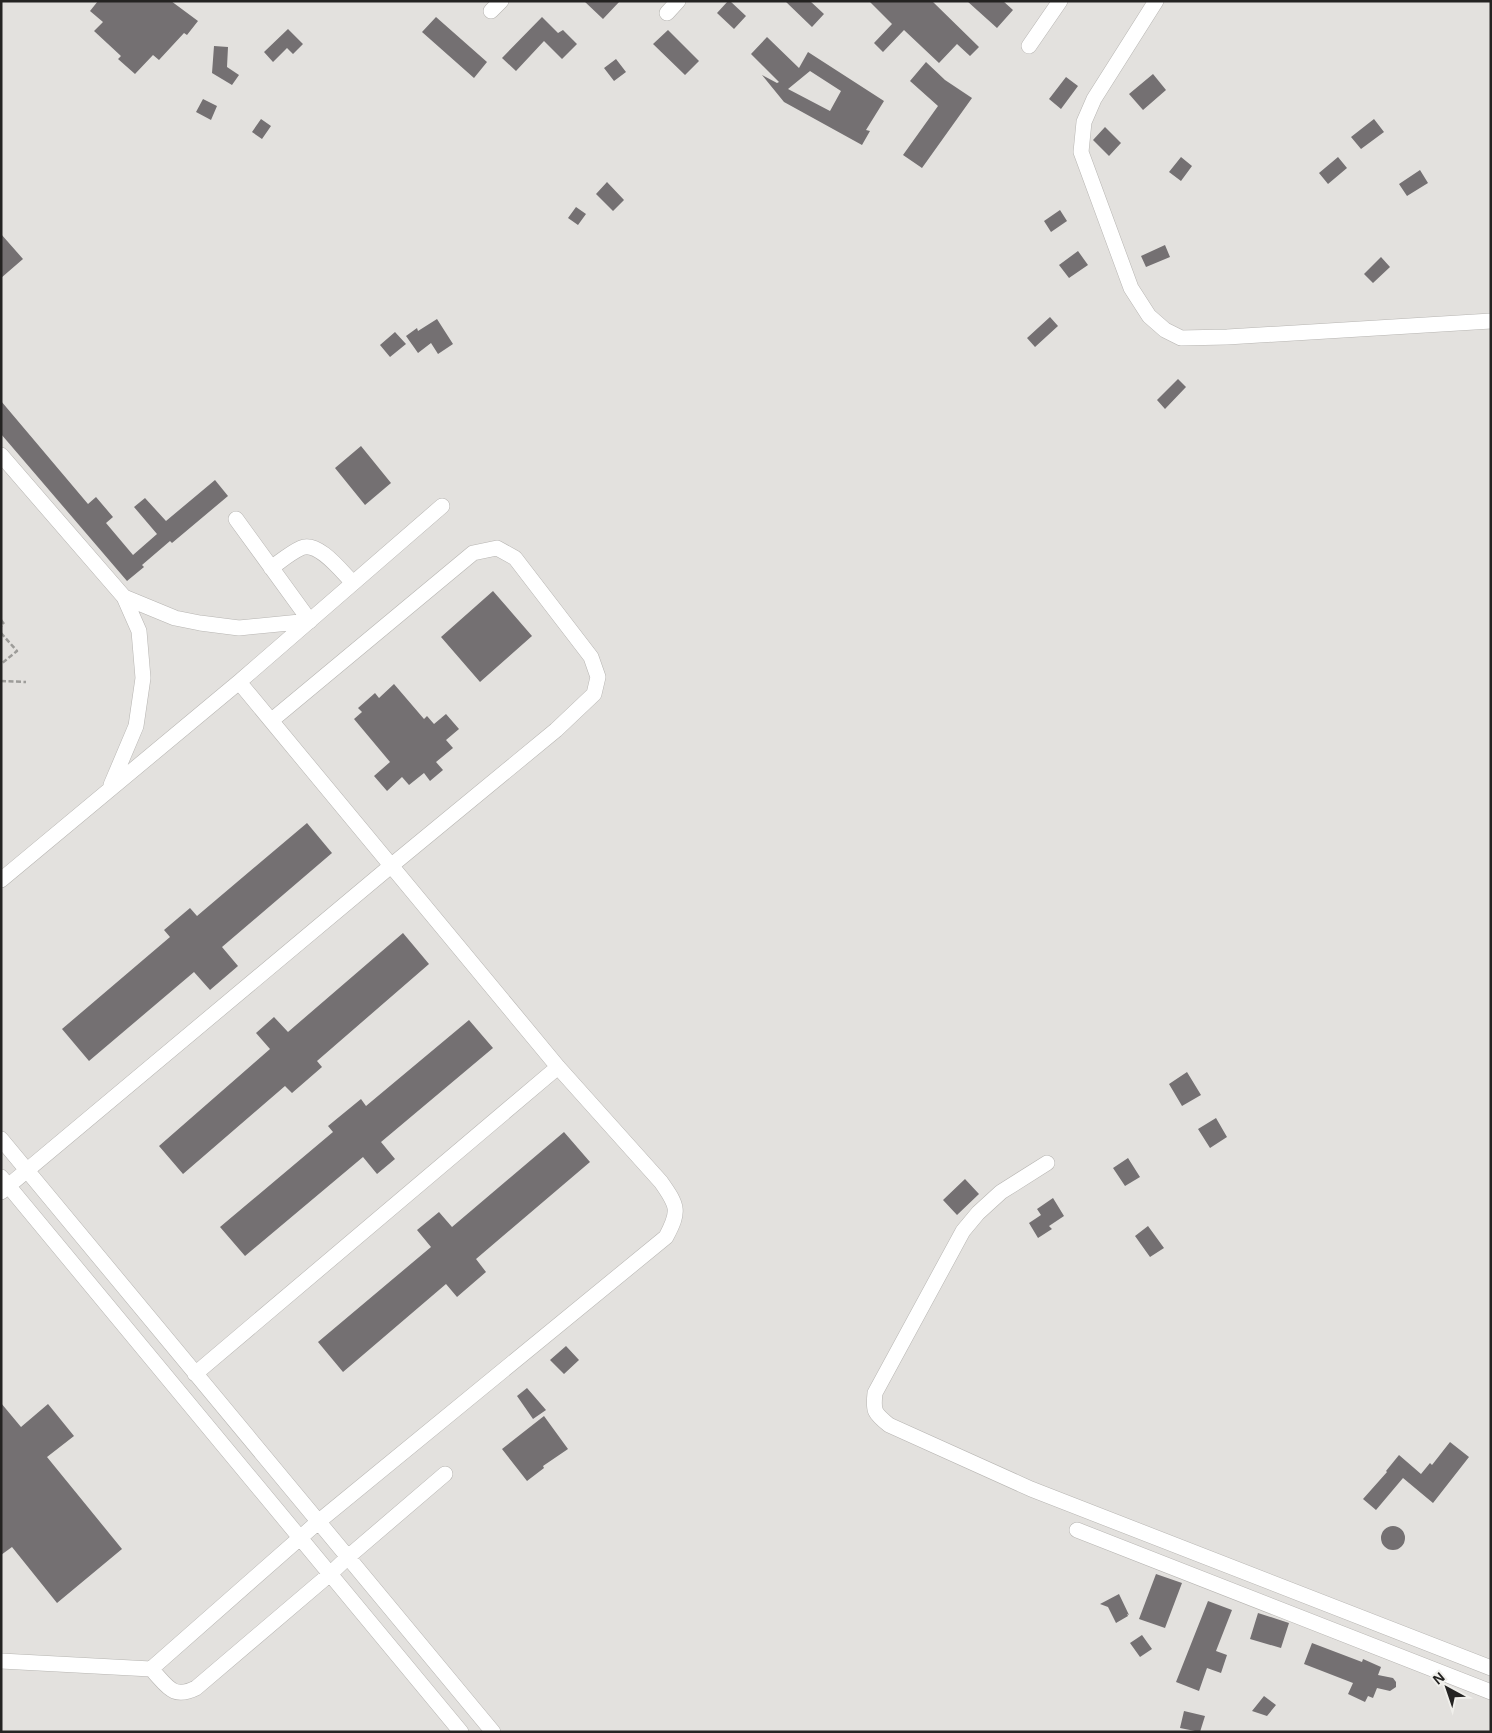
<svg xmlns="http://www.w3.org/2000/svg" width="1492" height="1733" font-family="Helvetica,sans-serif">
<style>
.building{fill:#747072;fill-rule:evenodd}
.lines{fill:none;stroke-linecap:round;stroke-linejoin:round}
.minor-casing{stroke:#b7b5b2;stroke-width:16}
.path{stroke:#9d9c99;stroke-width:2.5;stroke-dasharray:5 2.5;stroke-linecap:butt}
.minor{stroke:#fff;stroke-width:15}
</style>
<rect width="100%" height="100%" fill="#e3e1de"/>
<path class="building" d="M98,1H171L198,21L187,35L184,33L159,60L153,55L135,74L118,59L121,56L94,31L103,22L90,11Z
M584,1H620L603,19Z
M728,1H730L746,16L734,29L717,13Z
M785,1H810L824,14L812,27Z
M869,1H932L979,47L970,56L957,44L939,63L904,30L883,52L874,43L892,24Z
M967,1H1003L1013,10L997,28Z
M436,17L487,62L474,78L422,32Z
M542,17L558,33L563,30L577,44L562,59L544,41L516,71L502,58Z
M288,29L303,44L293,54L287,48L273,62L264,52Z
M668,30L699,61L685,75L653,44Z
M767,37L799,68L808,52L884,101L866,130L870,131L862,145L784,102L762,75L777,83L779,82L751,54ZM810,71L841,91L830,111L788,89Z
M214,46L228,47L227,67L239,75L232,85L212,73Z
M616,59L626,72L614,81L604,68Z
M926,62L945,80L972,98L922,168L903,155L938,106L910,81Z
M1153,74L1166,90L1143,110L1129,94Z
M1066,77L1078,86L1061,109L1049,99Z
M203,99L217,106L211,120L196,112Z
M261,119L271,126L262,139L252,132Z
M1374,119L1384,132L1361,149L1351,137Z
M1105,127L1121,143L1109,156L1093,140Z
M1181,157L1192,166L1181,181L1169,172Z
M1338,157L1347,168L1328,184L1319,173Z
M1420,170L1428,183L1407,196L1399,184Z
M607,182L624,200L613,211L596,194Z
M576,207L586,214L578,225L568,218Z
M1060,210L1067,221L1051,232L1044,221Z
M1,234L23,259L1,278Z
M1165,245L1170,257L1146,267L1141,256Z
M1078,251L1088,265L1069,278L1059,265Z
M1381,257L1390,267L1373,283L1364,274Z
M1050,317L1058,326L1035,347L1027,338Z
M437,319L453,344L438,354L431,343L418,353L406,336L417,328L418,331Z
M395,332L406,344L390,357L380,345Z
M1178,379L1186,387L1165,409L1157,400Z
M1,401L88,504L96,497L113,517L106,523L133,555L157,534L134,507L145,498L166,521L215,480L228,496L172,543L170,541L142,565L144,567L127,581L1,434Z
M361,446L391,483L365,505L335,468Z
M493,591L532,636L480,682L441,637Z
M394,684L424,719L427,716L434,724L446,714L459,729L446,740L453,748L436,762L443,770L430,781L424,773L409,785L402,777L387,791L374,776L390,762L354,719L362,712L358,708L375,693L379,698Z
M307,823L332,853L222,947L238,966L210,990L194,972L89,1061L62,1029L170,937L164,930L190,908L197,916Z
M403,933L429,964L317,1061L322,1067L292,1093L285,1086L183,1174L159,1146L270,1049L256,1033L274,1017L288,1032Z
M469,1020L493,1048L381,1142L395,1159L377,1174L363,1157L245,1256L220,1227L333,1132L328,1126L361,1099L366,1106Z
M1187,1072L1201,1095L1182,1106L1169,1084Z
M1216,1118L1227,1137L1210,1148L1198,1129Z
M564,1132L590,1162L476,1259L486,1272L457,1297L446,1284L343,1372L318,1342L431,1247L417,1230L439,1212L452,1227Z
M1128,1158L1140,1177L1125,1186L1113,1168Z
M965,1179L979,1194L957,1215L943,1200Z
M1053,1198L1064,1216L1049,1226L1052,1229L1038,1238L1029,1223L1041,1215L1037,1209Z
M1148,1226L1164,1248L1150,1257L1135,1236Z
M566,1346L579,1360L564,1374L550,1360Z
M527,1388L546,1410L533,1419L517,1396Z
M1,1403L21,1427L48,1404L74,1436L47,1457L122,1549L57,1603L12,1547L1,1555Z
M544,1416L568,1449L543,1466L544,1468L527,1481L502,1449Z
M1450,1442L1469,1457L1433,1503L1403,1478L1376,1510L1363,1499L1387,1472L1386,1471L1399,1455L1421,1474L1430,1463L1432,1465Z
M1381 1538a12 12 0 1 1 24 0a12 12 0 1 1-24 0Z
M1156,1574L1182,1583L1165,1628L1139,1619Z
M1119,1594L1129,1615L1127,1614L1128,1616L1116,1623L1108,1607L1100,1604Z
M1208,1601L1232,1610L1216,1651L1227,1655L1221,1673L1207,1668L1199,1691L1176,1682Z
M1258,1613L1289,1623L1281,1648L1250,1639Z
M1142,1635L1152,1649L1140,1657L1130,1643Z
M1312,1643L1362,1662L1363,1659L1381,1667L1378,1675L1393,1678L1396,1682V1687L1390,1691L1377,1688L1373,1698L1368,1696L1365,1702L1348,1694L1353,1683L1304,1664Z
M1264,1696L1276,1705L1267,1716L1252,1711Z
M1184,1711L1205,1716L1200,1732L1180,1728Z"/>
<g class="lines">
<defs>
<path id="minor" d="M1156,1L1094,99L1084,122L1081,152L1131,288L1149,316L1165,330L1181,338L1227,337L1491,321
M491,11L501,1
M667,13L678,1
M1029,46L1060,1
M1,455L124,597L139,631L143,678L136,726L111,785
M236,519L310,621
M271,568C281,561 290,553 301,548C318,540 342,572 353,583
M124,597L175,618L200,623L239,628L310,621
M1,880L239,682L442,506
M1,1139L493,1732
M1047,1163L1001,1192L978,1213L963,1231L875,1393C873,1411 874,1413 889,1425L1031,1489L1491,1668
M1,1177L461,1732
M1,1192L392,865L556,730L594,694L598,677L591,657L515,558L497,548L473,553L272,720
M195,1374L558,1067
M1077,1530L1491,1692
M1,1661L151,1669L318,1522L666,1237C680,1211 678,1206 661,1182L558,1067L239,682
M151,1669C167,1685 172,1700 196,1688L330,1574L348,1557L445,1474"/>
</defs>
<use href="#minor" class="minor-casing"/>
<path class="path" d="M1,620L4,624L1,626
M1,633L17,651L1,664
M1,681L26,682"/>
<use href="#minor" class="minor"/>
</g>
<rect width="1492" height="1733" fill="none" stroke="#242322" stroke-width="5"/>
<g transform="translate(1447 1688) rotate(320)" stroke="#f0efeb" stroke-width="4" paint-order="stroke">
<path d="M0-4L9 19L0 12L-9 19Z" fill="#242322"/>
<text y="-8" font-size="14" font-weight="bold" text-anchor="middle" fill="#242322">N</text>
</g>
</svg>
